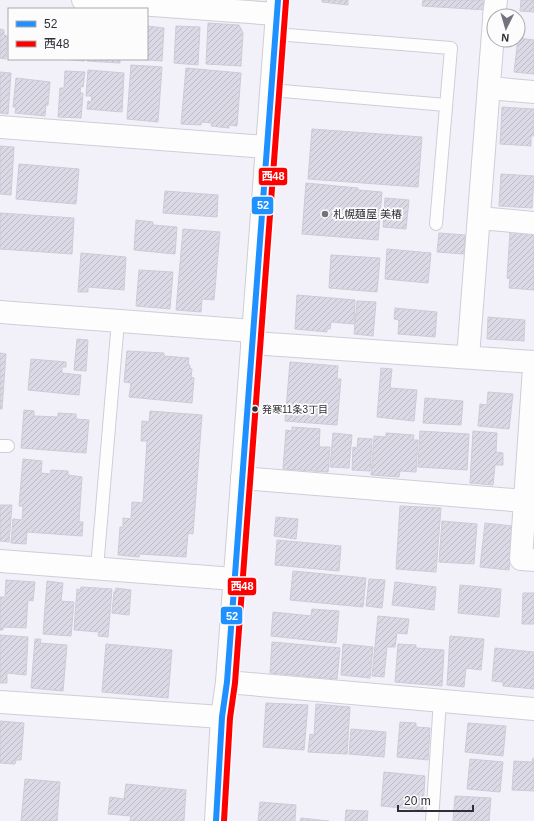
<svg xmlns="http://www.w3.org/2000/svg" width="534" height="821" font-family="Arial,'Noto Sans JP',sans-serif">
<style>
.building{fill:url(#building-hatch);stroke:#cdccd6}
.lines{fill:none;stroke-linecap:round;stroke-linejoin:round}
.lane-casing{stroke:#cfced7;stroke-width:14}
.street-casing{stroke:#cfced7;stroke-width:24}
.secondary-casing{stroke:#cfced7;stroke-width:24}
.lane{stroke:#fdfdfe;stroke-width:12}
.street{stroke:#fdfdfe;stroke-width:22}
.secondary{stroke:#fdfdfe;stroke-width:22}
.bus-1-casing{stroke:#fcfcfc;stroke-width:9}
.bus-2-casing{stroke:#fcfcfc;stroke-width:9}
.bus-1{stroke:#1e90ff;stroke-width:6}
.bus-2{stroke:#f00;stroke-width:6}
.poi-dot{fill:#73727d;stroke:#fcfcfc;stroke-width:1.5}
.bus-dot{fill:#2f2e39;stroke:#fcfcfc;stroke-width:1.5}
.labels{text-anchor:middle;stroke-width:3.5;stroke-linejoin:round;paint-order:stroke}
.bus-label{font-size:10px;fill:#2f2e39;stroke:#fcfcfc;text-anchor:start}
.poi-label{font-size:11px;fill:#2f2e39;stroke:#fcfcfc;text-anchor:start}
.line-badge{stroke:#fcfcfc;stroke-width:1.5}
.badge-label{font-size:11px;text-anchor:middle;font-weight:bold;fill:#fff}
</style>
<defs>
<pattern id="building-hatch" width="6" height="6" patternUnits="userSpaceOnUse"><rect width="6" height="6" fill="#dad9e5"/><path d="M-1 1l2-2M0 6l6-6M5 7l2-2" fill="none" stroke="#bbbbc5"/></pattern>
</defs>
<rect width="100%" height="100%" fill="#f2f1fa"/>
<path class="building" d="M322,0H348V5L322,2Z
M423,0H488L487,10L422,6Z
M521,0H534V12L520,11Z
M208,23L239,25L243,33L241,66L206,64Z
M147,26L164,28L162,61L134,59H147Z
M176,26L200,27L198,65L174,63Z
M0,29L4,30V35L7,36L6,59L0,58Z
M518,38L534,40V74L514,72Z
M62,59H85L84,61Z
M87,59H120V63L87,61Z
M131,65L162,67L158,122L127,119Z
M186,68L241,73L237,126L229,125V128L211,126L212,123L201,122V125L181,124Z
M88,70L124,73L122,112L87,109L88,101L91,102L92,96H86Z
M65,71L85,72L83,87L81,86L80,93H83L81,118L58,117L60,88H64Z
M0,72L11,73L8,114L0,113Z
M16,78L50,82L48,105H46L45,116L15,113L16,107H13Z
M502,107L534,109V136H531V146L500,144Z
M312,129L422,137L418,187L308,179Z
M0,146L14,147L11,195L0,194Z
M19,164L79,169L76,204L16,199Z
M501,174L534,176L532,208L499,206Z
M306,183L358,188V190L382,192L378,240L302,234Z
M165,191L218,195L217,217L163,213Z
M385,198L409,200L406,229L383,227Z
M0,213L74,218L72,254L0,249Z
M136,220L153,222V225L177,227L175,254L134,250Z
M183,229L220,232L214,300L202,299L201,312L176,310Z
M510,232L534,233V290L509,288L510,279L507,278Z
M439,233L465,235L464,254L437,252Z
M387,249L431,253L428,283L385,279Z
M81,253L126,257L124,290L88,287V292H78Z
M331,255L380,258L377,292L329,288Z
M139,270L173,272L170,309L136,306Z
M297,295L355,300L354,324L331,322L330,329H327V332L295,329Z
M357,301L376,302L373,336L354,334Z
M395,308L437,312L435,337L398,334L399,320L394,319Z
M488,317L525,320L524,341L487,339Z
M77,339L88,340L86,371L74,370Z
M127,351L164,353V356L189,358L188,365H190V368L192,369L191,377L194,378L192,403L129,397L131,383L124,382Z
M0,353L6,354L2,409H0Z
M31,359L66,362V367H62V373L81,375L79,395L28,390Z
M290,362L338,366L337,379H341L337,425L285,421Z
M381,368L392,369L390,388L417,390L414,421L377,417Z
M488,392L513,394L509,429L478,426L480,404L487,405Z
M425,398L463,401L461,425L423,423Z
M24,410L34,411V416L58,417V413L76,414V419L89,420L86,453L21,448Z
M150,411L202,415L193,534L188,533L186,557L140,554L139,557L118,555L120,527H123V518L131,519L132,502L143,503L147,441H141L142,421L149,422Z
M292,427L320,429L319,447H330L328,472L283,469L286,430L292,431Z
M420,431L469,434L467,470L418,467Z
M473,431L497,433L496,452L503,453V465H495L493,485L470,483Z
M333,433L352,435L349,468L330,467Z
M386,433L414,435L413,440H418L416,472L400,471L399,477L371,475L374,436L386,437Z
M358,438L372,439L370,471L352,470L353,447L357,448Z
M23,459L42,461L41,473L50,474L51,470L68,471V475L82,477L79,522H83L82,536L27,532L26,544L11,543L13,519L22,520L23,506H19Z
M0,505H12L9,542L0,541Z
M400,506L441,508L436,572L396,569Z
M276,517L298,519L296,539L274,536Z
M442,521L477,524L474,564L439,562Z
M485,523L513,526L509,570L480,567Z
M277,540L341,546L339,571L275,565Z
M293,571L366,578L363,607L290,600Z
M369,579L385,580L382,608L366,606Z
M6,580L35,582L33,601L28,600L26,628L3,627V630H0V597H5Z
M47,581L63,583L61,601L74,602L71,636L43,634Z
M395,582L436,587L434,610L392,605Z
M460,585L501,589L499,617L458,613Z
M81,587L112,589L108,637L98,636L99,632L74,630L77,589L80,590Z
M116,588L131,590L129,615L112,613L114,592H115Z
M523,593H534V624H522Z
M312,609L339,611L336,643L271,636L273,612L311,616Z
M378,616L409,619L407,634L397,633L395,647H387L384,677L372,676Z
M0,635L28,637L26,675L7,673V683H0Z
M450,636L484,639L481,670L466,668L464,687L447,685Z
M35,639H41L40,643L67,645L63,691L31,688Z
M272,642L340,648L337,679L270,673Z
M106,644L172,650L168,698L102,692Z
M343,644L373,647L370,678L341,675Z
M398,644L416,645V648L444,650L442,686L395,682Z
M495,648L534,652V689L503,686V682L492,681Z
M266,703L308,705L304,750L263,747Z
M316,704L350,707L347,754L308,752L310,734L314,735Z
M0,721L24,723L21,760H16L15,764L0,763Z
M400,722L416,723V727L430,728L428,760L397,757Z
M468,723L506,726L503,756L465,752Z
M351,729L386,732L384,757L349,754Z
M533,758H534V791L512,790L514,761L532,762Z
M470,759L503,762L500,792L467,789Z
M384,772L425,776L423,810L381,806Z
M25,779L60,782L57,821H21Z
M126,784L186,790L184,821H130L131,816L108,814L110,797L124,799Z
M455,796L491,798L489,821H453Z
M260,802L296,805L295,821H258Z
M346,810L368,811L367,821H345Z
M301,818L329,821H300Z"/>
<g class="lines">
<defs>
<path id="lane" d="M275,34L451,48L436,224
M271,90L446,105
M0,446H8
M97,568L118,321
M432,821L440,700"/>
<path id="street" d="M83,0L276,14
M494,16L496,0
M489,88L534,92
M0,127L266,147
M479,218L534,223
M0,312L253,331
M252,343L534,362
M468,357L494,20
M534,368L521,559L534,560
M242,478L525,501
M0,561L234,579
M227,682L534,709
M0,702L222,717"/>
<path id="secondary" d="M216,821L222,717L227,682L278,0"/>
</defs>
<use href="#lane" class="lane-casing"/>
<use href="#street" class="street-casing"/>
<use href="#secondary" class="secondary-casing"/>
<use href="#lane" class="lane"/>
<use href="#street" class="street"/>
<use href="#secondary" class="secondary"/>
<defs>
<path id="bus-1" d="M216,821L222,717L227,682L278,0"/>
<path id="bus-2" d="M224,821L230,718L235,683L286,1"/>
</defs>
<use href="#bus-1" class="bus-1-casing"/>
<use href="#bus-2" class="bus-2-casing"/>
<use href="#bus-1" class="bus-1"/>
<use href="#bus-2" class="bus-2"/>
</g>
<circle class="poi-dot" cx="325" cy="214" r="4"/>
<circle class="bus-dot" cx="255" cy="409" r="3.5"/>
<g class="labels">
<g class="bus-label">
<text x="262" y="413">発寒11条3丁目</text>
</g>
<g class="poi-label">
<text x="333" y="218">札幌麺屋 美椿</text>
</g>
</g>
<g class="line-badge">
<rect x="258" y="167" width="30" height="19" rx="4" fill="#f00"/>
<rect x="251" y="196" width="23" height="19" rx="4" fill="#1e90ff"/>
<rect x="227" y="577" width="30" height="19" rx="4" fill="#f00"/>
<rect x="220" y="606" width="23" height="19" rx="4" fill="#1e90ff"/>
</g>
<g class="badge-label">
<text x="273" y="180">西48</text>
<text x="263" y="209">52</text>
<text x="242" y="590">西48</text>
<text x="232" y="620">52</text>
</g>
<rect x="8" y="8" width="140" height="52" fill="#fcfcfc" stroke="#aaaaae"/>
<rect x="16" y="21" width="20" height="6" fill="#1e90ff" stroke="#aaaaae"/>
<text x="44" y="28" font-size="12" fill="#2f2e39">52</text>
<rect x="16" y="41" width="20" height="6" fill="#ff0000" stroke="#aaaaae"/>
<text x="44" y="48" font-size="12" fill="#2f2e39">西48</text>
<g transform="translate(506 28) rotate(185)"><circle r="19" fill="#fcfcfc" stroke="#aaaaae"/>
<path d="M0-3L7 15L0 10L-7 15Z" fill="#73727d"/>
<text y="-6" font-size="11" font-weight="bold" text-anchor="middle" fill="#2f2e39">N</text>
</g>
<path d="M398 805v6h75v-6" fill="none" stroke="#2f2e39" stroke-width="2"/>
<text x="404" y="805" font-size="12" fill="#2f2e39" stroke="#fcfcfc" stroke-width="3" paint-order="stroke">20 m</text>
</svg>
